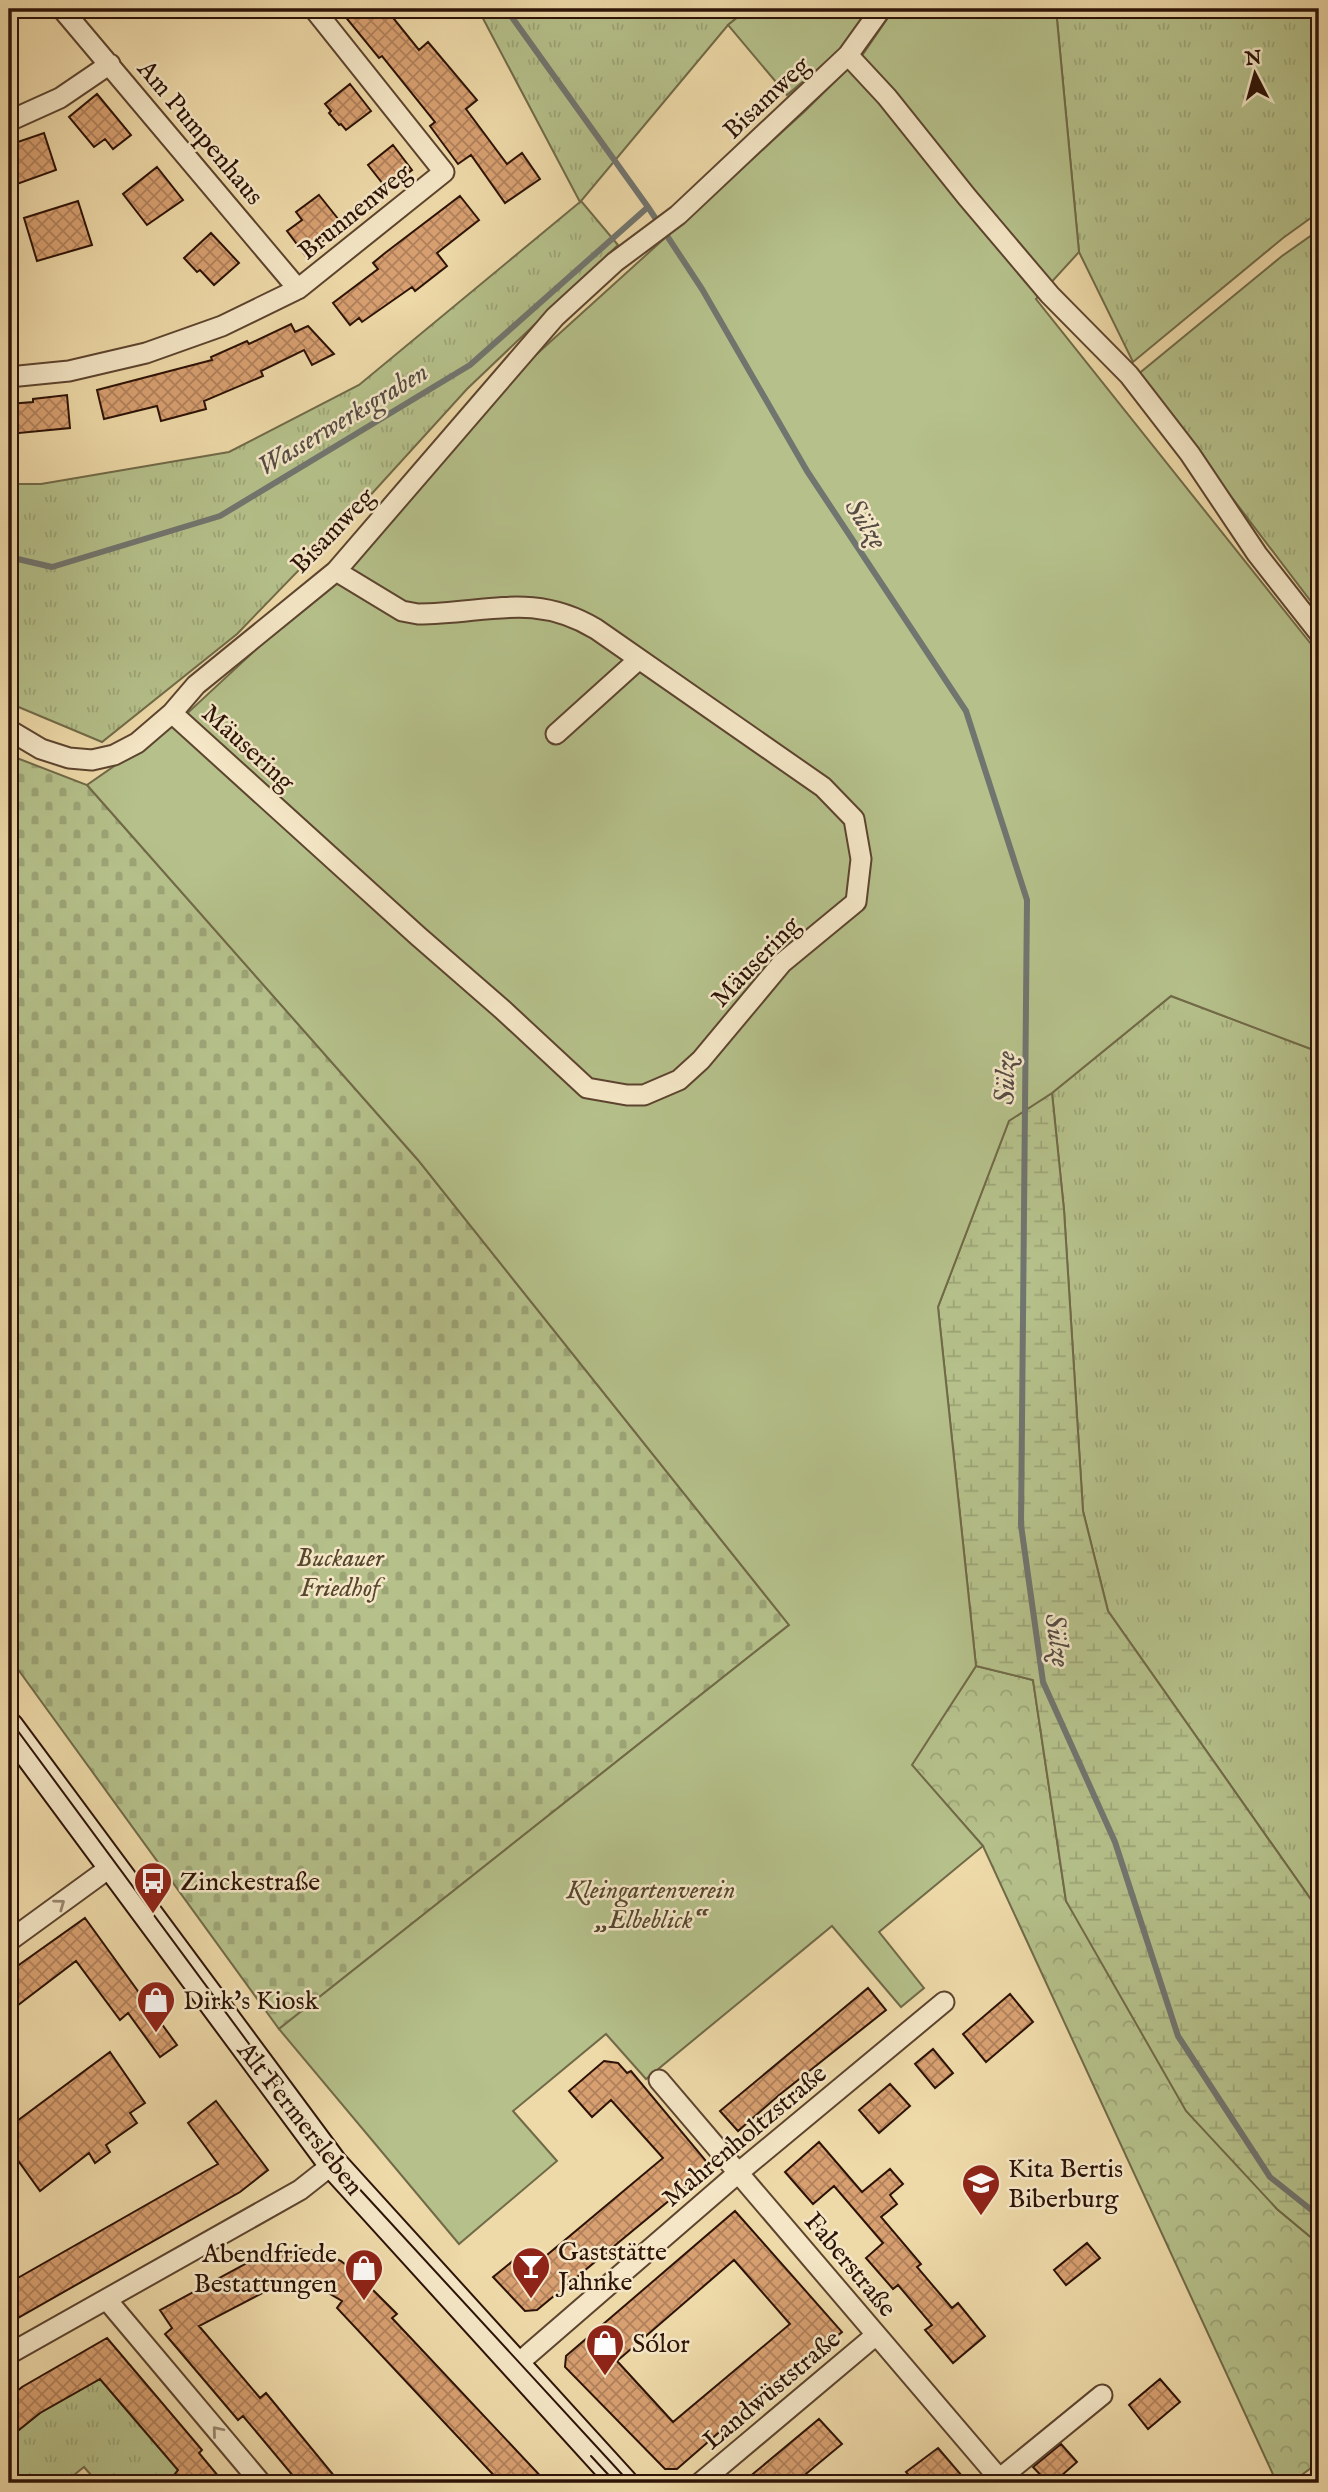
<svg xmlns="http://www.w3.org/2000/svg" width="1328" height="2492" font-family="'IM FELL English',serif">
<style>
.grass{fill:url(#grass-tufts);stroke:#716a48;stroke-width:2}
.forest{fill:url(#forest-crowns);stroke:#716a48;stroke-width:2}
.wetland{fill:url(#wetland-marsh);stroke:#716a48;stroke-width:2}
.cemetery{fill:url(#cemetery-stones);stroke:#716a48;stroke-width:2}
.garden{fill:#b5c08a;stroke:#716a48;stroke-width:2}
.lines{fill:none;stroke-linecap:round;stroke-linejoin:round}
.stream{stroke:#71756f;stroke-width:6}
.building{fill:url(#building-cross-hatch);stroke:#2d1307;stroke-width:2;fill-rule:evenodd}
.minor-casing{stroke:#5d442f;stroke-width:23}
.secondary-casing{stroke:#2d1307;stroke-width:32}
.minor{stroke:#f4e6c6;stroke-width:19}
.secondary{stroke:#f4e6c6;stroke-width:28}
.tram{stroke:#2d1307;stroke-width:2}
.oneway{stroke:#9a8770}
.labels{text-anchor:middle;stroke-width:5;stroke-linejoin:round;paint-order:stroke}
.street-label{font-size:26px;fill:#2d1307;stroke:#f4e6c6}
.park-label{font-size:26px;font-style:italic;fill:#56472e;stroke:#f4e6c6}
.poi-label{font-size:26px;fill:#2d1307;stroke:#f4e6c6;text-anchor:start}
.water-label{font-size:28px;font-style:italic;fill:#554c44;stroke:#f4e6c6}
</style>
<defs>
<pattern id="grass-tufts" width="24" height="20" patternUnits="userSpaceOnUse" patternTransform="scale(1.75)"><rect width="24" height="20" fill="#b5c08a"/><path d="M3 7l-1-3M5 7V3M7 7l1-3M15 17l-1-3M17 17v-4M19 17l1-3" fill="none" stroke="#9ca476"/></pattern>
<pattern id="forest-crowns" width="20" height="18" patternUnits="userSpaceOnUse" patternTransform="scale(1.75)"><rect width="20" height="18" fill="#b5c08a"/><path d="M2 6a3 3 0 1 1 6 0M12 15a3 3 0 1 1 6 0" fill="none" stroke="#9ca476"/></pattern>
<pattern id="wetland-marsh" width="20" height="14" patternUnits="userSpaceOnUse" patternTransform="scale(1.75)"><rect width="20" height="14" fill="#b5c08a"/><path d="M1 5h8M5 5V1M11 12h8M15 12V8" fill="none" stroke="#9ca476"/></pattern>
<pattern id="cemetery-stones" width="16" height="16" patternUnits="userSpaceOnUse" patternTransform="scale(1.75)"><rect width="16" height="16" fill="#b5c08a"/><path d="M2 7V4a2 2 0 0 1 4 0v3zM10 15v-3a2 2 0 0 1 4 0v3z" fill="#9ca476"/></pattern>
<pattern id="building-cross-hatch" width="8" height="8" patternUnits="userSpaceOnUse" patternTransform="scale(1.75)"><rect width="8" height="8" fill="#d8a071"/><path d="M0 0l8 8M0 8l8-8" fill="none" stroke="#b0815b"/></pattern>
</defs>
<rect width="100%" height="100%" fill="#eed9a8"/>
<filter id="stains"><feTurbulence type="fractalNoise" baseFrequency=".00286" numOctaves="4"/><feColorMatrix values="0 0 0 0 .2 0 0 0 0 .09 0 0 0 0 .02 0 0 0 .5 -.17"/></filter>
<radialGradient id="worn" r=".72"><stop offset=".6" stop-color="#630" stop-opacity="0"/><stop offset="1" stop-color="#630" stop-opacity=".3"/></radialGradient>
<path class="grass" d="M478,9H748L728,25L581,201L618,245L467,389L357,510L237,634L102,742L9,703V484H41L229,452L359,385L580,202Z
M1056,9H1319V212L1283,238L1133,362L1079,252Z
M1319,230V315L1313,336L1316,354L1319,360V612L1188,440L1136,376L1282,256Z
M1171,996L1319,1052V1911L1108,1611L1083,1511L1064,1210L1052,1093Z
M100,2379L178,2470L175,2474L183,2483H98L84,2467L64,2483H9V2438L40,2413Z"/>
<path class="forest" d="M976,1666L1033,1680L1066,1901L1277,2209L1319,2244V2462L1291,2483H1277L983,1846L911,1765Z"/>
<path class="wetland" d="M1052,1093L1064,1210L1083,1511L1108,1611L1319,1911V2244L1277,2209L1186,2111L1066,1901L1033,1680L976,1666L938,1307L1009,1120Z"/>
<path class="cemetery" d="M9,755L87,785L418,1160L789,1625L279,2029L9,1657Z"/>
<path class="garden" d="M748,9H871L843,48L787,95L728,25Z
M894,9H1056L1079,252L1036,299L1319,654V1052L1171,996L1052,1093L1009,1121L938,1307L976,1666L912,1765L983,1846L879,1932L924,1988L901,2007L832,1926L646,2079L606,2034L513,2111L557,2161L459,2244L279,2029L789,1625L418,1160L87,785L179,721L375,539L528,362L804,112L863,54Z"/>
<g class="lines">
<path class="stream" d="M506,9L648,207L702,289L807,471L966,711L1027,900L1021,1525L1043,1682L1115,1842L1178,2036L1270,2177L1319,2216
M9,557L52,567L220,516L470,365L648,207"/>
</g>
<path class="building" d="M339,9H386L419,50L428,42L477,100L466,109L507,164L522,153L540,179L505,203L471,155L458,164L430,126L435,122L382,56L379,58Z
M350,84L371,111L346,130L341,124L339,125L329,113L331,111L325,104Z
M97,94L131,135L113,149L105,139L94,147L69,117Z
M44,133L56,170L17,184L9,160V145Z
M393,145L412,170L387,189L368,165Z
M157,167L183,200L147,225L123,194Z
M319,195L343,225L305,255L287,231L302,220L296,212Z
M460,196L479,220L437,253L447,266L415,291L412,287L362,322L359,318L350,325L333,303L378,269L373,263L385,253Z
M78,201L92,245L37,261L24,218Z
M211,233L239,263L214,285L200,270L197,272L184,258Z
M291,324L295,332L308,326L334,354L312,365L304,350L261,371L263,376L204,401L206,409L161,421L157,406L104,419L97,390L212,360L211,357L247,341L249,344Z
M67,395L70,428L9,434V404L33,402V399Z
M85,1918L177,2045L160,2057L128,2013L120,2020L76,1961L9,2012V1972Z
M868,1988L886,2010L778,2096L738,2131L720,2111Z
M1010,1994L1033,2022L986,2062L963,2034Z
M933,2049L953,2073L935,2088L915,2064Z
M110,2052L145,2103L130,2113L137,2123L106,2145L110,2152L95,2163L89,2153L40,2191L9,2148V2127Z
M604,2061L618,2063L627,2073L631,2071L706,2161V2170L537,2310L525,2311L493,2277L524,2252L535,2265L663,2158L611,2100L592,2117L569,2091Z
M890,2084L910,2106L879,2133L859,2110Z
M216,2101L268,2170L240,2192L16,2319L9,2305V2283L218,2164L188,2123Z
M819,2142L862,2192L890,2169L903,2184L890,2195L897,2204L881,2217L921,2264L917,2267L952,2308L958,2303L985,2336L953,2363L925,2330L932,2325L898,2285L893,2289L866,2258L883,2243L834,2186L813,2204L785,2172Z
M735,2211L842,2332L762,2395L677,2469H665L565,2367L566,2356ZM734,2260L790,2324L673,2422L617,2361Z
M1087,2243L1100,2258L1066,2285L1054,2270Z
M300,2249L323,2252L341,2261L356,2273L397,2314L392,2318L547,2483H501L337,2308L342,2301L316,2286L300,2284L270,2289L199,2326L260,2398L266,2393L340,2483H299L243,2416L238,2420L165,2334L172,2328L160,2310L260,2256Z
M107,2338L202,2450L199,2453L224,2483H183L175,2474L178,2470L100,2379L40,2413L9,2438V2398L22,2387Z
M1160,2379L1180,2402L1148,2429L1129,2405Z
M819,2419L842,2444L795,2483H742Z
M1061,2444L1077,2462L1053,2483H1048L1033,2467Z
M938,2448L968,2483H915L906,2472Z"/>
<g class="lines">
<defs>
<path id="minor" d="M62,9L298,289
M848,55L887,97L967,197L1050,295L1129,375L1190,454L1257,554L1319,633
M9,121L60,98L110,64
M9,377L69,371L146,353L222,326L298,289L444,172L314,9
M172,713L418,936L503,1010L587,1088L627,1095H644L679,1080L701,1060L782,963L856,902L861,859L854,819L823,787L596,629C532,591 486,614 418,614L402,611L336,571
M9,730L41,749L69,758L92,760L114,755L137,743L172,713L196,685L336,571L555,317L615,262L678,215L848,55L881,9
M556,734L638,660
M9,1941L112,1866
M659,2080L1003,2483
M107,2300L261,2483
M9,2354L300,2190L333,2164
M515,2366L738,2173L944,2002
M999,2479L1102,2395
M700,2483L876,2335"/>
<path id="secondary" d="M9,1727L333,2164L623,2483"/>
</defs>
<use href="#minor" class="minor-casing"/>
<use href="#secondary" class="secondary-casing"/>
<use href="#minor" class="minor"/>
<use href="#secondary" class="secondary"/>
<path class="tram" d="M9,1719L323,2144L354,2183L630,2483
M591,2456L616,2483"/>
</g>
<defs><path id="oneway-chevron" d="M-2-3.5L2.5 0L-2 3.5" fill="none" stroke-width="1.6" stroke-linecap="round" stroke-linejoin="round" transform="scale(1.75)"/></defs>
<g class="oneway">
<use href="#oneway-chevron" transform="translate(60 1904) rotate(-36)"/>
<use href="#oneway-chevron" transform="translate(217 2431) rotate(-130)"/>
</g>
<defs>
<symbol id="bus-pin" viewBox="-11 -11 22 30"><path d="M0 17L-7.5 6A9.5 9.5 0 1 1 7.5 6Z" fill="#8f2418" stroke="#f4e6c6"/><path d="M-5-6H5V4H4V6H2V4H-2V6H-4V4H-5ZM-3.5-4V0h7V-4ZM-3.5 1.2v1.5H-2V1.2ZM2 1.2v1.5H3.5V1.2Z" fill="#fff"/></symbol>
<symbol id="shop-pin" viewBox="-11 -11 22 30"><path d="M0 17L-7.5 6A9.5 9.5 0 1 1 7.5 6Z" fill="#8f2418" stroke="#f4e6c6"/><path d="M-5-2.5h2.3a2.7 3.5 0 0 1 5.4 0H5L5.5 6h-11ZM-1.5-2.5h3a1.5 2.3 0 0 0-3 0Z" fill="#fff"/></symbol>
<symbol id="school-pin" viewBox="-11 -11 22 30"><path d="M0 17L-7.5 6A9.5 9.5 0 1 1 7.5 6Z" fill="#8f2418" stroke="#f4e6c6"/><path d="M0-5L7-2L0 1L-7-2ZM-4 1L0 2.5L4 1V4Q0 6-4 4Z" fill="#fff"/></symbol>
<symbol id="bar-pin" viewBox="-11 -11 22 30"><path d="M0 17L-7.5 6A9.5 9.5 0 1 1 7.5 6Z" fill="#8f2418" stroke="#f4e6c6"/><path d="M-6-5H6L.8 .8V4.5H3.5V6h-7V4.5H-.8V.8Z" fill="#fff"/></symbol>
</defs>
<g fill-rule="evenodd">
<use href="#bus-pin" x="131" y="1859" width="44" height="60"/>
<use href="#shop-pin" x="134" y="1978" width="44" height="60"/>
<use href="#school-pin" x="959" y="2161" width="44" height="60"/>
<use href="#bar-pin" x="509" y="2244" width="44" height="60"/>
<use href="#shop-pin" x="342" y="2246" width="44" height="60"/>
<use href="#shop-pin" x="583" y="2321" width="44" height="60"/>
</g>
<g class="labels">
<g class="street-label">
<text transform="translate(766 97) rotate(-43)" y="9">Bisamweg</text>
<text transform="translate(201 132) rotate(50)" y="9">Am Pumpenhaus</text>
<text transform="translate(354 211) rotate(-39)" y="9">Brunnenweg</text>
<text transform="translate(332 530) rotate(-46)" y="9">Bisamweg</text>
<text transform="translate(249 747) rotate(42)" y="9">Mäusering</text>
<text transform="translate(755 961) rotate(-46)" y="9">Mäusering</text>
<text transform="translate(301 2118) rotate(52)" y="9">Alt Fermersleben</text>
<text transform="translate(744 2135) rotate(-40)" y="9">Mahrenholtzstraße</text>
<text transform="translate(851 2264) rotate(50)" y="9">Faberstraße</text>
<text transform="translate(771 2389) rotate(-40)" y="9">Landwüststraße</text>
</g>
<g class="park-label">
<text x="340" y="1566">Buckauer<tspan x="340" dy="30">Friedhof</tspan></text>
<text x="651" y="1898">Kleingartenverein<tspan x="651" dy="30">„Elbeblick“</tspan></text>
</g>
<g class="poi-label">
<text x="180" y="1890">Zinckestraße</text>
<text x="183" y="2009">Dirk's Kiosk</text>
<text x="1008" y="2177">Kita Bertis<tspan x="1008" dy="30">Biberburg</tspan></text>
<text x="558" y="2260">Gaststätte<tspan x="558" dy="30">Jahnke</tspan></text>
<text x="337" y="2262" text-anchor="end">Abendfriede<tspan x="337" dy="30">Bestattungen</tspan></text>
<text x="632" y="2352">Sólor</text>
</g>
<g class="water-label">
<text transform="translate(342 418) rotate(-31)" y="10">Wasserwerksgraben</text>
<text transform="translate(867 523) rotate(57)" y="10">Sülze</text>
<text transform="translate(1004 1078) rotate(-89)" y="10">Sülze</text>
<text transform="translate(1059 1640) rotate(82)" y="10">Sülze</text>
</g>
</g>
<rect width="1328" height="2492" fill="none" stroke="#eed9a8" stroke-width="35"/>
<rect x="10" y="10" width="1307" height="2471" fill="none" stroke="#2d1307" stroke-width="3.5"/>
<rect x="18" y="18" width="1293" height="2457" fill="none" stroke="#2d1307" stroke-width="2"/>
<g transform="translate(1255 74) rotate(354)" stroke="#f4e6c6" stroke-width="5" paint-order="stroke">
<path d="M0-5L12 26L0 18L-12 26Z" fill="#2d1307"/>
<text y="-10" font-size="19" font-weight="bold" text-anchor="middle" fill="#2d1307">N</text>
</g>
<rect width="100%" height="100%" filter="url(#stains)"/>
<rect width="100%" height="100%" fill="url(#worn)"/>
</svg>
